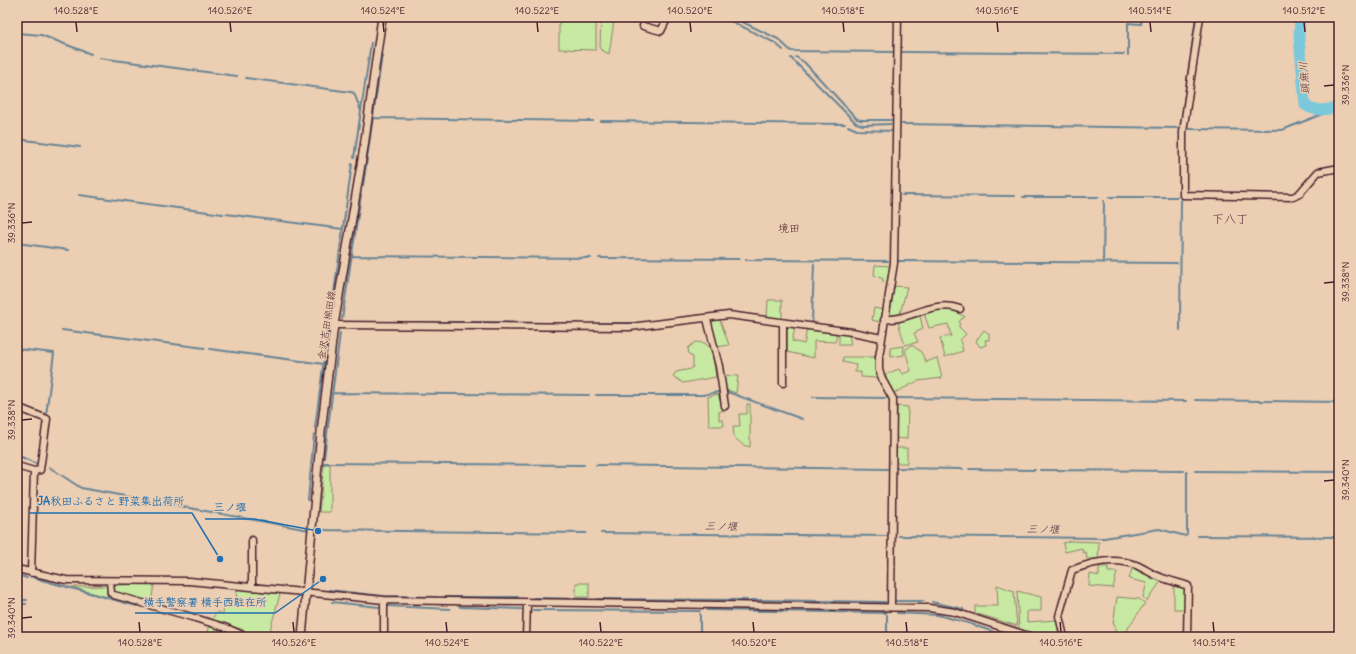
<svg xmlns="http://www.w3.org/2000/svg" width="1356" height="654" font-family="Delius,'Klee One',sans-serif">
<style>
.green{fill:#c7e9a2;stroke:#888466}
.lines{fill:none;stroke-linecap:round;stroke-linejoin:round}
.stream{stroke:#688495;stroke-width:2}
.river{stroke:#7cc8db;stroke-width:11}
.minor-casing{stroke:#4a1f2b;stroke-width:9}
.major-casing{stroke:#4a1f2b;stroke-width:10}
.minor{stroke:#eccfb3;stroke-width:6}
.major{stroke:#eccfb3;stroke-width:7}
.ticks{fill:none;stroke:#4a1f2b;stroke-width:1.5}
.labels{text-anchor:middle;stroke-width:3;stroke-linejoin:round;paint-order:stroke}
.street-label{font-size:10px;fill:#4a1f2b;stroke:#eccfb3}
.water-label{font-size:11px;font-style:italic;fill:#523845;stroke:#eccfb3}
.neighbourhood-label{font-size:11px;fill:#4a1f2b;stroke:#eccfb3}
.quarter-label{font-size:12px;fill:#4a1f2b;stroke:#eccfb3}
.leader{fill:none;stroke:#1f6fb2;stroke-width:1.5}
.callout-dot{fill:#1f6fb2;stroke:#eccfb3;stroke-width:1.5}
.callout-label{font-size:11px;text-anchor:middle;font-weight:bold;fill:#1f6fb2;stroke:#eccfb3;stroke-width:3;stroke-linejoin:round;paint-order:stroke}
.neatline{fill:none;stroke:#4a1f2b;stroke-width:1.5}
.ticks-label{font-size:10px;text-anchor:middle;fill:#4a1f2b}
</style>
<rect width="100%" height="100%" fill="#eccfb3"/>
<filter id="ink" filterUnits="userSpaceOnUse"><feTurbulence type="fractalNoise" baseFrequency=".025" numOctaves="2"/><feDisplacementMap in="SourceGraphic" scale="8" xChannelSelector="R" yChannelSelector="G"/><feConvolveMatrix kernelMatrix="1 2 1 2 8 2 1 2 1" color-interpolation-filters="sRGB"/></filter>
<g filter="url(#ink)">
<path class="green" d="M559,17H596V50L559,49Z
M601,17H632V19H621L614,21L609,54L600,49Z
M875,265L891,266L889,283L883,282V279L874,275Z
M895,286L907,287L900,314L887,316Z
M768,300H782V319L767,317Z
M874,308L883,310L880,322L872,320Z
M941,309L953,310L965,317L960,320L959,327L966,334L960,340L963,351L945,357L940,338L951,336L948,324L929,328L924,313Z
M920,316L923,329L914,333L918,342L905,345L898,322Z
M720,320L729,345L717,347L710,321Z
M787,327L795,328L792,341L804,344L807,329L837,333L835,342L814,341V358L787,352Z
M984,330L989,334V340H985L986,345L980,347L976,341Z
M839,334H849L851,345H839Z
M696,342L705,343L712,351L716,377L683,383L673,376L676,372L691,369L693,367V357L689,354L688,348Z
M912,345L921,352L926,362L937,358L942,378L918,381L894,393L884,375L899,369L902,374L911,371L905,350Z
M903,346L904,355L891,357L890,348Z
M843,357H875V370L877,378L861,377V372H855L856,365L843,362Z
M723,375L738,376L736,393L724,389Z
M718,394L723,411H719V420H723L724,426H709L708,397Z
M747,404H750V447L743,445L734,437L733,426H740L739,414H747Z
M897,406L908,407L907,439L896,438Z
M896,448H907V463H896Z
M324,464H330V512H319Z
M1070,541L1099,542L1098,559H1087L1086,552L1083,553L1082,548L1065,552L1063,543Z
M1099,567H1108V572H1117L1113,588L1089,586L1090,574L1099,576Z
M1132,569L1161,581L1147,601L1143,597L1147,583L1129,579Z
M576,583H589V597H576Z
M1174,583L1185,588V609H1174Z
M154,584L151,603L113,592L115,585Z
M997,585L1014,591L1017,626L975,613V606H998Z
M107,586V597L72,587Z
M237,589L280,594L268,637H255L241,629L211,620L217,612L223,614L225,601H236Z
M1017,591L1041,597V611H1027V622L1056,620L1060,637H1050L1019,629Z
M1117,597L1139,599L1145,603L1122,637H1115V625L1113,624Z
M209,626L240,636L242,637H208Z"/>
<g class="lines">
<path class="stream" d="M723,17L775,43L783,50
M732,17L778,39L791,51L895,52
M17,33L41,35L91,54
M901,52L1124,54
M1191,53L1196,17
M1128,55V23L1141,24L1142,17
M796,57L804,62L857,119L861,120H894
M99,58L237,76
M791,58L856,123L863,125L891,124
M246,78L351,92L354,93L361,111
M373,118L593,121
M601,121L845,124
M1181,123L1190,60
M902,124L1178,128
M848,126L857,130L894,131
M1188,129L1282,130L1325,113L1328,109
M17,139L80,147
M354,158L371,43
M363,186L382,55
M79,195L223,214
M902,195L1015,196
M1023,197H1099
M1109,197H1177
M226,214L343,229
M17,243L68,250
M352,256L591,258
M599,258L739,259
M746,260L888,261
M897,261L1177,263
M1103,263L1104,201
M334,293L352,164
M342,319L361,195
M812,321L814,264
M345,322H380
M384,322H462
M465,322L551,323
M558,323L587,324
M601,323H640
M823,325L831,326
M62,330L205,348
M1180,330L1181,198
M17,349L54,353L46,415
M210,349L324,364
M725,391L802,419
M333,393L589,395
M596,395H703L718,392
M813,397L887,398
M896,398L1186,401
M1195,400L1339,402
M315,428L332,299
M17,455L37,464
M324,458L340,333
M324,463L584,465
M596,465L887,469
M49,467L81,488L309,530
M896,468L963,469
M969,469L1035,470
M1040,470L1184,471
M1195,471L1339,472
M308,500L314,434
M314,530L586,533
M601,533L889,536
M1187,534V472
M899,536L1104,538L1159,529L1186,536
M1198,536L1339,537
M17,575L27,578
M34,578L137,606
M329,590L383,596L437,597
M443,597H518
M534,598L587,599
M597,599L747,600
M17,600H27
M751,600L885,602
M895,601H924
M332,602L379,607
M932,602L963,609
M17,604H26
M387,606L450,609
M460,607L521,609
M533,610L700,611
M707,610L886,613
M897,613L938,615L968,623L1008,637
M887,615V637
M1338,628H1339
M529,637V626
M700,637V614"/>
<path class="river" d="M1300,17L1299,37L1305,105C1314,113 1328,109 1339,108"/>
<defs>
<path id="minor" d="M1200,17L1183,132V195L1293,197L1299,194L1318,172L1339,168
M643,26L661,31L668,17
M707,319L719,366L725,406
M884,320C889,319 894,319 899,318C920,313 938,301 960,309
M783,323V383
M334,325L630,327L729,315L852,332L882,338
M17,407L47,419L40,470L34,471L31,573
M17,466L34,471
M17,569L66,580L189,581L384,600L929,608L955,612L1032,637
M110,581L111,593L114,595L185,615L224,627L247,637
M252,587V540
M891,607L893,399L883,381L879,370V357L894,263L898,17
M384,637V600
M526,637L527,603
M1064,637L1059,616L1072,570C1092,562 1115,557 1136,565C1143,568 1149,572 1155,575C1166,580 1177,582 1188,586L1187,637"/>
<path id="major" d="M302,637L321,432L334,325L364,147L382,17"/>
</defs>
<use href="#minor" class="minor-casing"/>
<use href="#major" class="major-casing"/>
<use href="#minor" class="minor"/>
<use href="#major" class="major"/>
</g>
</g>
<path class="ticks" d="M76,22L77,32M230,22L231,32M383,22L384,32M537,22L538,32M690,22L691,32M843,22L844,32M997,22L998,32M1150,22L1151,32M1304,22L1305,32M1324,86L1334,85M22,223L32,222M1324,283L1334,282M22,420L32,419M1324,481L1334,480M22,618L32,617M139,622L140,632M293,622L294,632M446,622L447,632M600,622L601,632M753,622L754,632M906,622L907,632M1060,622L1061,632M1213,622L1214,632"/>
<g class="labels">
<g class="street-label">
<text transform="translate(326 325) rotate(-81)" y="4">金沢吉田柳田線</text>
</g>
<g class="water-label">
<text transform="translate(1304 78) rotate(-94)" y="4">頭無川</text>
<text transform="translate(721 526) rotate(1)" y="4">三ノ堰</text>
<text transform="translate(1043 529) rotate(1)" y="4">三ノ堰</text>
</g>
<g class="neighbourhood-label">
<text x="789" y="232">境田</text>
</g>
<g class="quarter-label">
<text x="1230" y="223">下八丁</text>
</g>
</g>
<path class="leader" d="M220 559L192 513H29M318 531L254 519H205M323 579L275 613H135"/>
<g class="callout-dot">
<circle cx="220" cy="559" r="4"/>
<circle cx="318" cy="531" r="4"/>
<circle cx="323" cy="579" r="4"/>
</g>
<g class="callout-label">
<text x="111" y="505">JA秋田ふるさと 野菜集出荷所</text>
<text x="230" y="511">三ノ堰</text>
<text x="205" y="606">横手警察署 横手西駐在所</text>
</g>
<rect width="1356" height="654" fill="none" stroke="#eccfb3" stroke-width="44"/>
<rect x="22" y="22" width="1312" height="610" class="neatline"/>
<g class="ticks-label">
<text x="76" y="14">140.528°E</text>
<text x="230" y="14">140.526°E</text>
<text x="383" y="14">140.524°E</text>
<text x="537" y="14">140.522°E</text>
<text x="690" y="14">140.520°E</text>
<text x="843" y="14">140.518°E</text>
<text x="997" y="14">140.516°E</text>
<text x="1150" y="14">140.514°E</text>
<text x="1304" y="14">140.512°E</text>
<text transform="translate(1345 85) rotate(-90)" y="4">39.336°N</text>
<text transform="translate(11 223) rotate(-90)" y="4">39.336°N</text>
<text transform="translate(1345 282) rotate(-90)" y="4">39.338°N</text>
<text transform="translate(11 420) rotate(-90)" y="4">39.338°N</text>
<text transform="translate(1345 480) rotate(-90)" y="4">39.340°N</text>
<text transform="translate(11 618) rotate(-90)" y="4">39.340°N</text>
<text x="140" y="646">140.528°E</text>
<text x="294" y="646">140.526°E</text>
<text x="447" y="646">140.524°E</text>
<text x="601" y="646">140.522°E</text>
<text x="754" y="646">140.520°E</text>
<text x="907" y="646">140.518°E</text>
<text x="1061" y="646">140.516°E</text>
<text x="1214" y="646">140.514°E</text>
</g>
</svg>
